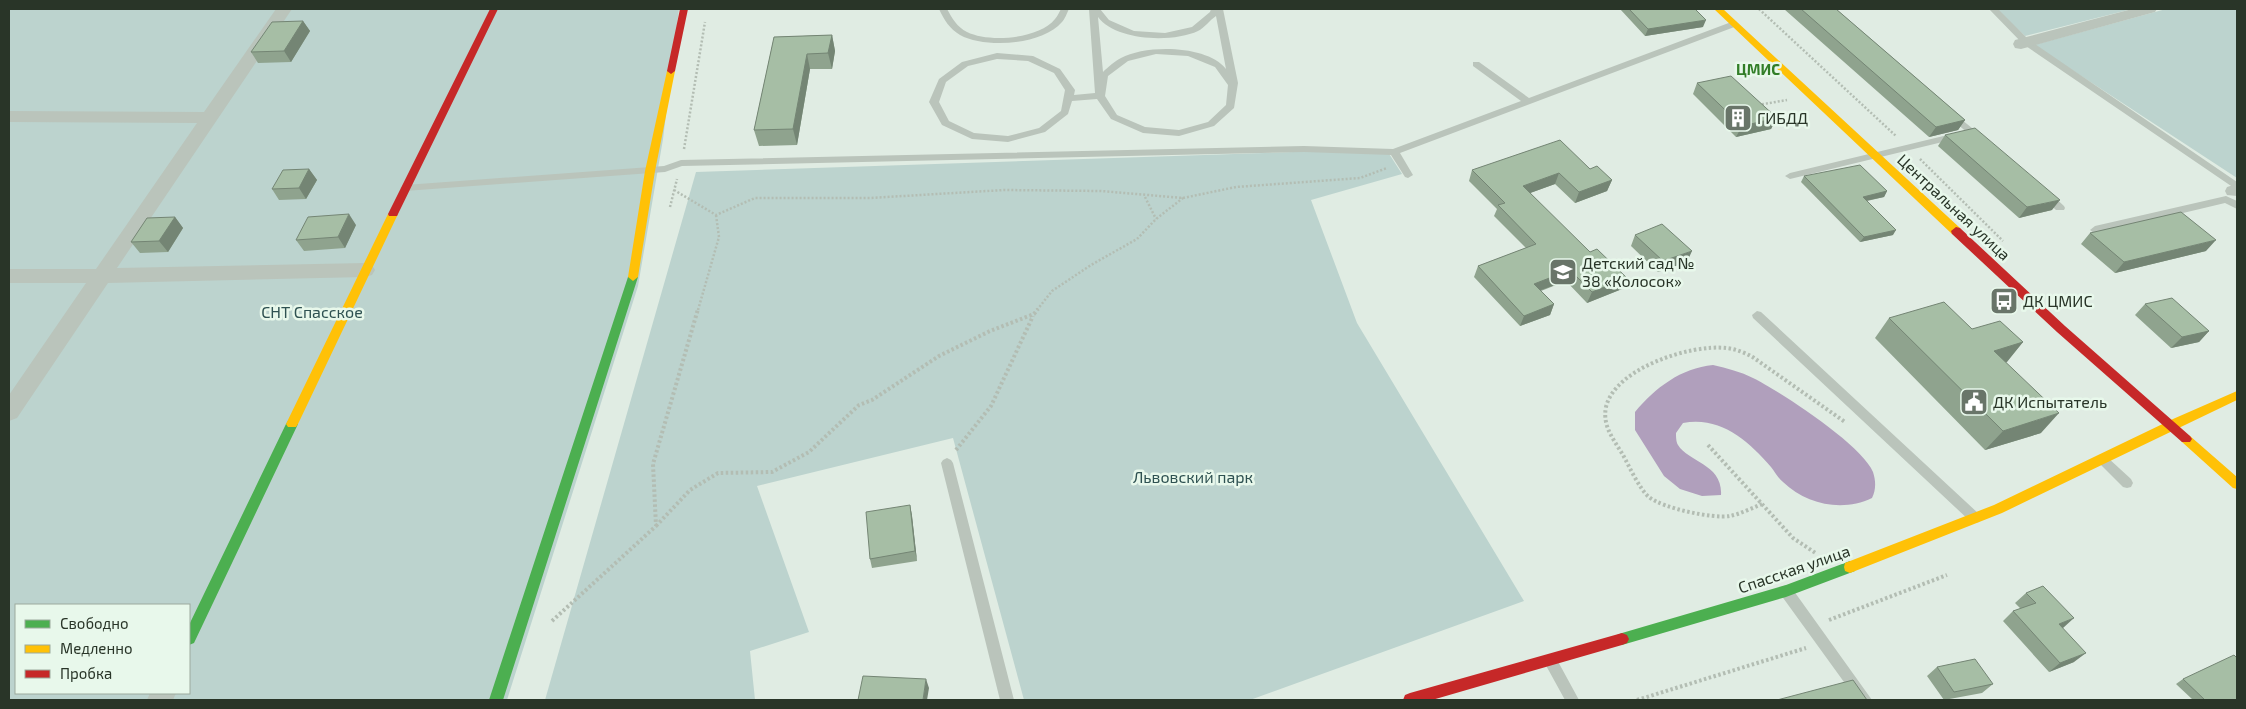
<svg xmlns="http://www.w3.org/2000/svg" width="2246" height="709" font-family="'Exo 2',sans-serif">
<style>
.green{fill:#bcd3ce;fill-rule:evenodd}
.water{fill:#b09fbc}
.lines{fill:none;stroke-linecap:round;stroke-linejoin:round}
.path-far1{stroke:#b3bdb3;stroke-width:2.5;stroke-dasharray:2 2;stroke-linecap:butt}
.path{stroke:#b3bdb3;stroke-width:4;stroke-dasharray:2.5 2.5;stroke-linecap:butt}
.lane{fill:#bac4bb;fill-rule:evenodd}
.street{fill:#bac4bb;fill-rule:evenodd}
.fast{fill:#4caf50;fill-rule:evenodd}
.slow{fill:#ffc107;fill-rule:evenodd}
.jam{fill:#c62828;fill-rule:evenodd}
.wall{fill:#8fa38e}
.shaded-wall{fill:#748574}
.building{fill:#a6bea5;stroke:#748574}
.labels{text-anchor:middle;stroke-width:5;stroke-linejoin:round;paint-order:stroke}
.far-neighbourhood-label{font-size:15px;font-weight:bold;fill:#327e28;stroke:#e8f8eb}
.poi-label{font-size:16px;fill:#293528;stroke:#e8f8eb;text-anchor:start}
.street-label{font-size:16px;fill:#293528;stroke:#e8f8eb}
.park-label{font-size:16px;fill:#2e5151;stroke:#e8f8eb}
</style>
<rect width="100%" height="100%" fill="#e0ece3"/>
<path class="green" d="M9,9H679L663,139L638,286L507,700H9ZM16,605H189V693H16Z
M1996,9H2132L2025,36Z
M2166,9H2237V178L2034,45Z
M1386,149L1402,174L1311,200L1357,323L1524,601L1250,700H1024L953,438L757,486L809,632L750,651L755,700H545L696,172Z"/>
<path class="water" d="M1713,365C1727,368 1741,372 1753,378C1781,392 1862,445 1873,472C1876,481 1876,490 1872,498C1843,512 1807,505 1783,482C1778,478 1775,472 1771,467C1748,440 1720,416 1683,423L1676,433C1676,436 1676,442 1678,445C1688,462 1723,464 1721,495L1702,496L1680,489L1664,476L1635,430V412C1655,388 1681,368 1713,365Z"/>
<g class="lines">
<path class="path-far1" d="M1759,9L1896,136
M1758,105L1787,100
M684,149L705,22
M1920,159L2003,241
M674,190L716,215L755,198H870L1004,190L1101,191L1183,198L1236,187L1360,178L1387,168
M1145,197L1156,219
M670,207L677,179
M698,310L719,237L716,215
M1037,310L1052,291L1091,265L1137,239L1156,219L1183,198"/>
<path class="path" d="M1708,445L1793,538L1817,554
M956,450L991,406L1033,316
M1762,504C1752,508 1740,514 1730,516C1713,519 1662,508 1649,497C1640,490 1629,466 1623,455C1614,440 1602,426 1606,407C1615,368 1691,344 1726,348C1736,349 1746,353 1754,358L1845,422
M656,526L690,490L718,473L772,472L809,452L859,405L872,400L939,356L990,331L1034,314L1038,309
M1829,620L1947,575
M552,621L656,526L653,464L698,309
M1637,700L1806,648"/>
<path class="lane" d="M939,9H947C952,18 957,27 967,32C989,43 1039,39 1055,19C1058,16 1059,12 1061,9H1069C1067,13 1065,19 1062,22C1042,45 986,49 960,35C950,29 944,20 939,9Z
M1089,9H1100L1109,20L1134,31L1165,33L1192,27L1210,12L1211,9H1223L1238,83L1234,108L1214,126L1179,136L1143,133L1111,119L1097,99L1072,101L1068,114L1045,132L1008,142L972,139L942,125L929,102L939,79L962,62L997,53L1033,56L1060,69L1075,90L1074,95L1095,93ZM1216,16L1226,69C1208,45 1146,44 1121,58C1115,61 1108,67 1103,72L1098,17C1116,41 1172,43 1198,31C1204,28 1210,20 1216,16ZM1156,54L1188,56L1215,67L1228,85L1226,105L1208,122L1179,130L1145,127L1117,115L1105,96L1108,76L1128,61ZM997,59L1028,61L1054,73L1065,90L1061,111L1039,128L1008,136L974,133L949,121L939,102L946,82L968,66Z
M1989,9H1998L2029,40L2237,182V190L2023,44Z
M1734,21L1737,22V26L1400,153L1413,175L1408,178L1405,177L1391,155L1304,152L682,166L665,172L405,191L400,188L405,185L664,166L681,160L1304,146L1393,149L1521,101L1473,66V62H1479L1529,98Z
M1951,111L1983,137V141H1977L1948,116V112Z
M1956,133L1961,136L1959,138L1790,179L1785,176L1790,173Z
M2046,192L2050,193L2064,206L2065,208L2064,210H2056L2042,197L2041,195Z
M2226,196L2237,201V209L2225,203L2095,234L2090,230L2095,226Z
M1757,311L1761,312L1979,514L1981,518L1979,522L1975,523L1971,522L1753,318L1752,315Z
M2103,455L2107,457L2131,479L2133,483L2131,487L2127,488L2123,487L2099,463L2097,460L2099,457Z
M947,458L951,460L953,463L1014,700H1000L941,463L943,460Z
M1786,585L1791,587L1872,700H1857L1781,595L1779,591L1781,587Z
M1550,654L1555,656L1579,700H1565L1543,660L1545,656Z"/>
<path class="street" d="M276,9H292L117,268L365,263L372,265L375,270L372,275L365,277L108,283L17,418L9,421V395L86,283H9V269H96L197,123L9,122V111L204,112Z
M2132,9H2157L2155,12L2021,49L2015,48L2013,44L2015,40Z
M2237,184V196L2227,195L2225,191L2227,187Z
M150,693H176L173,700H147Z"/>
<path class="fast" d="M633,273L638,277L503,700H489L628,277Z
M292,419L296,421L298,424L194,643L189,645V625L286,424L288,421Z
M1850,561L1855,563L1856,567L1855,571L1786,597L1622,645L1617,643L1615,639L1617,635L1622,633L1786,585Z"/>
<path class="slow" d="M1714,9H1723L1960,228L1961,231L1960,234H1952Z
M671,68L675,71L655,171L638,277L633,281L628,277L645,171L667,71Z
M393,211L398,214L298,424L296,427H288L286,424L388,214Z
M2237,391V400L2002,513L1850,573L1845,571L1844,567L1845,563L1994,505L2173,419Z
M2186,434L2190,436L2237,477V489L2233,488L2182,442L2180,439L2182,436Z"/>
<path class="jam" d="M490,9H498L398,214L397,216H389L388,214Z
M680,9H688L675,71L671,74L667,71Z
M1956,227L1960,228L2065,326L2190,436L2192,439L2190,442H2182L2057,332L1952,234L1951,231Z
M1622,633L1627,635L1629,639L1627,643L1622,645L1432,700H1403L1405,695L1410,693Z"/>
</g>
<path class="wall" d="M1620,9H1695L1703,27L1645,36Z
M1784,9H1836L1965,120L1958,130L1929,137Z
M303,21L310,31L291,62L258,63L251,52Z
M832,35L835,51L832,69H810L797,145L759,146L754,130L774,37Z
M1697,83L1777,118L1771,129L1736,137L1693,94Z
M1945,135L2052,210L2019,218L1938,146Z
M309,169L317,180L306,199L279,200L272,189Z
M1590,169L1612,180L1607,191L1575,203L1555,184L1530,193L1622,289L1587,303L1566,281L1541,291L1554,304L1550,315L1520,326L1474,277L1478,266L1526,248L1494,216L1497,209L1469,181L1472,170Z
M1804,176L1887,191L1884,197L1867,201L1893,235L1860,242L1801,182Z
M175,217L183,228L168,252L140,253L131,242Z
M356,225L345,248L304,251L296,240Z
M2090,233L2206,251L2115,273L2081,244Z
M1635,235L1687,262L1658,272L1631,246Z
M2145,304L2209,331L2199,342L2171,348L2135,315Z
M1889,318L1972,329L2023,342L2006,362L2041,433L1985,450L1875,338Z
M910,505L912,516L917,561L872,568L870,559Z
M2026,593L2062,628L2074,662L2049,672L2003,621L2013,611L2021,609L2015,603Z
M1937,667L1993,684L1982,693L1944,700L1927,676Z
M2183,679L2237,700H2193L2176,684Z"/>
<path class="shaded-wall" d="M1706,20L1703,27L1645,36L1648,29Z
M303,21L310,31L291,62L284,51Z
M832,35L835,51L832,69L828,53Z
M807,54L810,69L797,145L793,129Z
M1777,118L1771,129L1736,137L1742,126Z
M1965,120L1958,130L1929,137L1936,127Z
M309,169L317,180L306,199L299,188Z
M1559,173L1555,184L1519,197L1523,186Z
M1612,180L1607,191L1575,203L1579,192Z
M1887,191L1884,197L1860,202L1863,197Z
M2060,200L2052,210L2019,218L2027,207Z
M349,214L356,225L345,248L338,237Z
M175,217L183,228L168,252L159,241Z
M1896,230L1893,235L1860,242L1864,237Z
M2216,240L2206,251L2115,273L2124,262Z
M1692,251L1687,262L1658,272L1663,261Z
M1570,270L1566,281L1530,294L1534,284Z
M1627,278L1622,289L1587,303L1592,292Z
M1554,304L1550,315L1520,326L1524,316Z
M2209,331L2199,342L2171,348L2182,337Z
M2023,342L2007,362L1977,371L1994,351Z
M2059,413L2041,433L1985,450L2003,431Z
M910,505L912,516L917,561L915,551Z
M2074,618L2063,628L2048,634L2059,624Z
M2086,653L2074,662L2049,672L2060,663Z
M926,679L929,688L927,700H923Z"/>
<path class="building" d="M1629,9H1695L1706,20L1648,29Z
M1801,9H1836L1965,120L1936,127Z
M303,21L284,51L251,52L272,22Z
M832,35L828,53L807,54L793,129L754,130L774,37Z
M1731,76L1777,118L1742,126L1697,83Z
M1975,128L2060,200L2027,207L1945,135Z
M1560,140L1590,169L1597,166L1612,180L1579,192L1559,173L1523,186L1590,252L1597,249L1627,278L1592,292L1570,270L1534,284L1554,304L1524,316L1478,266L1536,244L1498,205L1505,203L1472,170Z
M1860,165L1887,191L1863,197L1896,230L1864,237L1804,176Z
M309,169L299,188L272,189L283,170Z
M2181,212L2216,240L2124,262L2090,233Z
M349,214L338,237L296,240L308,217Z
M175,217L159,241L131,242L147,218Z
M1662,224L1692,251L1663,261L1635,235Z
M2172,298L2209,331L2182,337L2145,304Z
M1944,302L1972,329L2000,321L2023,342L1994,351L2059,413L2003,431L1889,318Z
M910,505L915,551L870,559L866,512Z
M2043,586L2074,618L2059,624L2086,653L2060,663L2013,611L2036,603L2026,593Z
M2234,655L2237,658V700H2205L2183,679Z
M1975,659L1993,684L1954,692L1937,667Z
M863,676L926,679L923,700H858Z
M1853,680L1867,700H1777Z"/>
<defs>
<symbol id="building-square" viewBox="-11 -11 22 22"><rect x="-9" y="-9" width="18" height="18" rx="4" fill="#697569" stroke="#e8f8eb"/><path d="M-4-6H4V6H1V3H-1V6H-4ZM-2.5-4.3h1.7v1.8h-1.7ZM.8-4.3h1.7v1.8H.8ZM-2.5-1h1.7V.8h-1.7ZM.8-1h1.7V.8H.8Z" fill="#fff"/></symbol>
<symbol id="school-square" viewBox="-11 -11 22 22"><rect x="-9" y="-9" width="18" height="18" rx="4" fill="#697569" stroke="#e8f8eb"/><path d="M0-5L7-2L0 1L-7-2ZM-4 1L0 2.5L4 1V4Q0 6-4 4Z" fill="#fff"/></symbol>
<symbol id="bus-square" viewBox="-11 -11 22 22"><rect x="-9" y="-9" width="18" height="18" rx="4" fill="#697569" stroke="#e8f8eb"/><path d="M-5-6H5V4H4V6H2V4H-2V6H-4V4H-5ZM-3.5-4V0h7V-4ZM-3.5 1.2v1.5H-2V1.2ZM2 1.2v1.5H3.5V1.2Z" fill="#fff"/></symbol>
<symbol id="civic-square" viewBox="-11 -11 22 22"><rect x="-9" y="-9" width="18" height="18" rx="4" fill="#697569" stroke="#e8f8eb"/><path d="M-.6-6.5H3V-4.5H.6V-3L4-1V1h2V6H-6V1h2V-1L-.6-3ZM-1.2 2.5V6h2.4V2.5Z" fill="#fff"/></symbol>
</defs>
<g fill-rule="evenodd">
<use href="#building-square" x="1722" y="102" width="32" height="32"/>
<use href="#school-square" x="1547" y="256" width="32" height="32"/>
<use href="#bus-square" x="1988" y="285" width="32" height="32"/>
<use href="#civic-square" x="1958" y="386" width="32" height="32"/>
</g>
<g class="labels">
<g class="far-neighbourhood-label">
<text x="1758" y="75">ЦМИС</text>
</g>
<g class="poi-label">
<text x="1757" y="124">ГИБДД</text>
<text x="1582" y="269">Детский сад №<tspan x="1582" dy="18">38 «Колосок»</tspan></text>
<text x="2023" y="307">ДК ЦМИС</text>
<text x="1993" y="408">ДК Испытатель</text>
</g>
<g class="street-label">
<text transform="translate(1954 207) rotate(43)" y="6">Центральная улица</text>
<text transform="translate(1794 569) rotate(-19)" y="6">Спасская улица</text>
</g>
<g class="park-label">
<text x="312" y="318">СНТ Спасское</text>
<text x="1193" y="483">Львовский парк</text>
</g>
</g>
<rect width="2246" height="709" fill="none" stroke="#293528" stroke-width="20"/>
<rect x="15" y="604" width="175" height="90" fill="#e8f8eb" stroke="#9caa9d"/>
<rect x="25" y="620" width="25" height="8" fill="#4caf50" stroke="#9caa9d"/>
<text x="60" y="629" font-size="15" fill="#293528">Свободно</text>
<rect x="25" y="645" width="25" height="8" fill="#ffc107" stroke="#9caa9d"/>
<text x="60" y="654" font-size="15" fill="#293528">Медленно</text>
<rect x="25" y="670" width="25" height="8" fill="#c62828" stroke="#9caa9d"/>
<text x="60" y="679" font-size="15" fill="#293528">Пробка</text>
</svg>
